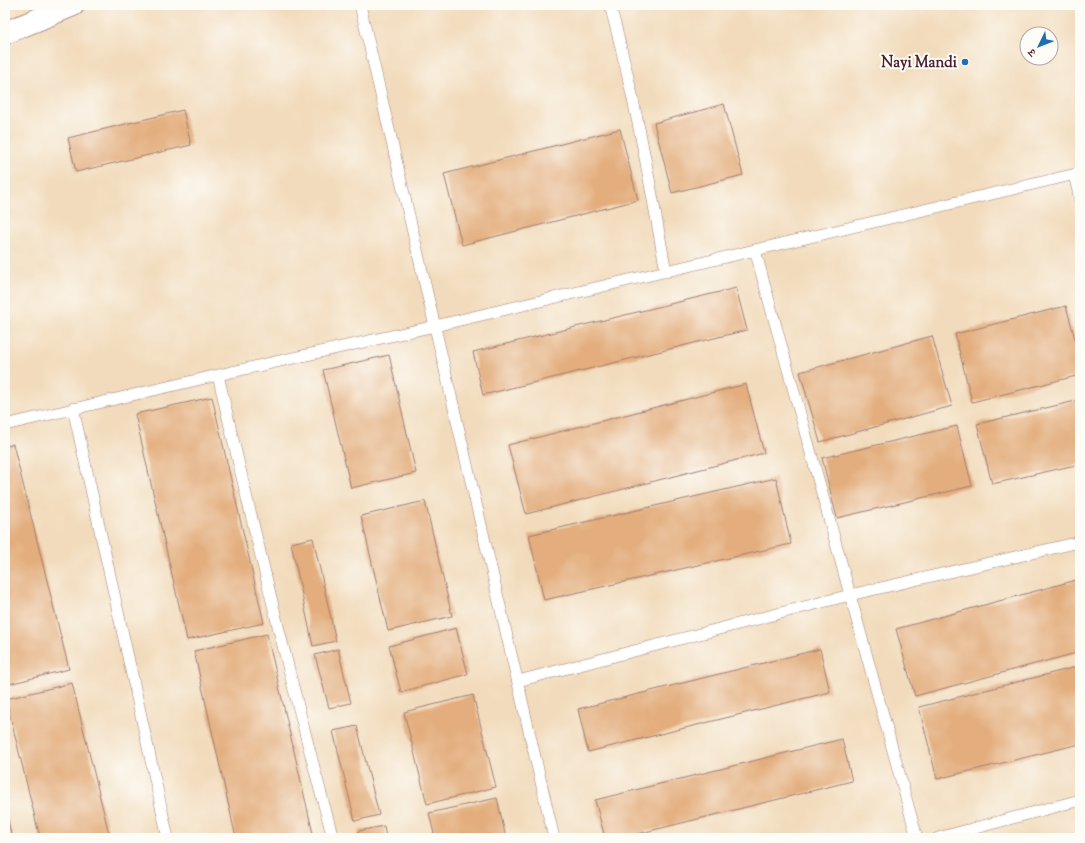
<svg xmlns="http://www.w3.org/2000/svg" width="1085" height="843" font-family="'Sorts Mill Goudy','Noto Serif Devanagari',serif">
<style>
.building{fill:#e3ad7d}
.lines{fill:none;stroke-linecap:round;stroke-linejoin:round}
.service-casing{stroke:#9e7d74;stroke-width:12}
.secondary-casing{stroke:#9e7d74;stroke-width:24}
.service{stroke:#fff;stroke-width:11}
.secondary{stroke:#fff;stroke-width:22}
.poi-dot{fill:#1f6fb2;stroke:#fdfcf7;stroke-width:1.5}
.labels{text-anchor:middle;stroke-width:4;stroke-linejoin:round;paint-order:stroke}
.poi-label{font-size:15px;font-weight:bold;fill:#4a1f2b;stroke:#fdfcf7;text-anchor:end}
</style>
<rect width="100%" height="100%" fill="#fdfcf7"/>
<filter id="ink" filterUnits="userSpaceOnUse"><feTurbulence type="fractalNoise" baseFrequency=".025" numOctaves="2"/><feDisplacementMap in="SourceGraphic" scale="8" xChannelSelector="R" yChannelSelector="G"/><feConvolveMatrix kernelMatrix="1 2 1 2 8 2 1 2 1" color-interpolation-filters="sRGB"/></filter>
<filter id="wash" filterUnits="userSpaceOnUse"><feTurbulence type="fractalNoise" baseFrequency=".012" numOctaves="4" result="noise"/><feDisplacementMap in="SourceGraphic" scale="16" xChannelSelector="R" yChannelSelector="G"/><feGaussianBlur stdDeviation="0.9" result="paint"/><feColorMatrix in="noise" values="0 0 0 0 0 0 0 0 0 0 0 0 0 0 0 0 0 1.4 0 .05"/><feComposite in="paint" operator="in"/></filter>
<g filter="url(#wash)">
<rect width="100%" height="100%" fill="#f2dbbc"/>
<g id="blocks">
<path class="building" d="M724,104L743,175L672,193L654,123Z
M183,110L191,145L76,172L68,138Z
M620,129L638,200L462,245L444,174Z
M736,288L747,330L483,395L473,352Z
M1066,306L1080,357V375L972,402L955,334Z
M932,336L952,406L820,442L800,372Z
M389,355L416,473L351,488L323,370Z
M746,384L764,453L526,514L508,445Z
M212,397L264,623L187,640L135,414Z
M1080,400V464L992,484L977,424Z
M957,426L972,486L837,518L822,458Z
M13,444L69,669L5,685V447Z
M776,478L791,544L544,600L529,535Z
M425,501L452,616L388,631L361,516Z
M313,538L336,641L313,646L291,543Z
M1080,579V652L915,696L896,629Z
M456,628L468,674L401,692L389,646Z
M267,634L314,838H236L194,651Z
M338,649L351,703L329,708L315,655Z
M820,649L830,692L588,752L578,709Z
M1080,666V744L937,779L919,707Z
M72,683L110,838H40L6,699Z
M473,695L496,787L427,804L404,712Z
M357,726L379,815L355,821L333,731Z
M842,739L852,781L621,838H605L595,800Z
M497,798L506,838H435L429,813Z
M5,812H6L12,838H5Z
M384,826L386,838H360L358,831Z"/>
</g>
</g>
<g filter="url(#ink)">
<use href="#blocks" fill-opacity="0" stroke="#9e7d74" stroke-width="1"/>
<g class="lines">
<defs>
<path id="service" d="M360,5L554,838
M610,5C634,93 650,182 666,272
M1074,175L1080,199
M755,250L917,838
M218,375C254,530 291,685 333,838
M73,408L168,838
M5,425L218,375L435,326L1080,173
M518,681L850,595L1080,542
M938,838L1080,800"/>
<path id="secondary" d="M5,33L73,5"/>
</defs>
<use href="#service" class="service-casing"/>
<use href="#secondary" class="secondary-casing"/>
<use href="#service" class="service"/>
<use href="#secondary" class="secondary"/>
</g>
</g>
<circle class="poi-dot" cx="965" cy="62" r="4"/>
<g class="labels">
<g class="poi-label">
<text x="957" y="67">Nayi Mandi</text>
</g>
</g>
<rect width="1085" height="843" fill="none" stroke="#fdfcf7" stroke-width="20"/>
<g transform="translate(1039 46) rotate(227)"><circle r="19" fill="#fdfcf7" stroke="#b5a4a5"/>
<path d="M0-3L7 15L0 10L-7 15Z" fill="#1f6fb2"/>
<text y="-6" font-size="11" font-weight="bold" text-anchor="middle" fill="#4a1f2b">उ</text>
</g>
</svg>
